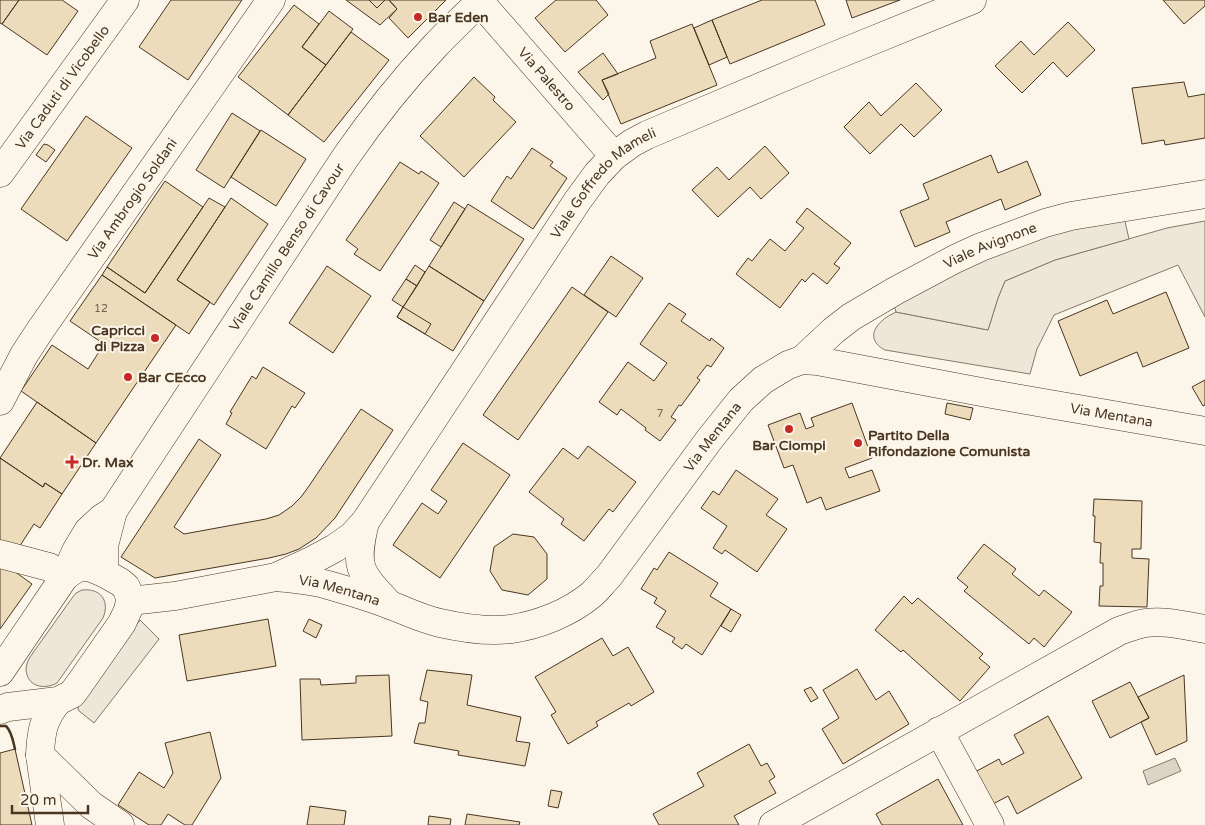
<svg xmlns="http://www.w3.org/2000/svg" width="1205" height="825" font-family="'Varela Round',sans-serif">
<style>
.green{fill:#ede6d9;stroke:#887966}
.parking{fill:#ede7d9;stroke:#887966}
.water{fill:#dcd4c6;stroke:#887966}
.building{fill:#ecdcbc;stroke:#4a3520}
.lines{fill:none;stroke-linecap:round;stroke-linejoin:round}
.minor-casing{stroke:#4a3520;stroke-width:29}
.major-casing{stroke:#4a3520;stroke-width:29}
.minor{stroke:#fbf6e9;stroke-width:28}
.major{stroke:#fbf6e9;stroke-width:28}
.wall{stroke:#4a3520;stroke-width:2.5}
.poi-dot{fill:#c62828;stroke:#fbf6e9;stroke-width:2}
.labels{text-anchor:middle;stroke-width:4;stroke-linejoin:round;paint-order:stroke}
.number-label{font-size:11px;fill:#725f47}
.poi-label{font-size:14px;font-weight:bold;fill:#4a3520;stroke:#fbf6e9;text-anchor:start}
.street-label{font-size:14px;fill:#4a3520;stroke:#fbf6e9}
</style>
<rect width="100%" height="100%" fill="#fbf6e9"/>
<path class="green" d="M1205,221V317L1178,265L1054,315L1037,349L1030,374L885,350C871,343 870,331 882,321C885,317 891,315 896,312L988,330L998,298L1005,281L1055,260L1167,228Z
M82,590C101,588 110,601 103,618L57,683C44,690 27,687 26,669C26,665 28,661 30,657L72,598L76,593Z"/>
<path class="parking" d="M1124,217L1129,239L1055,260L1005,281L998,298L988,330L896,312L893,302L961,268L1049,232Z
M140,620L159,639L94,723L78,710L79,702Z"/>
<path class="water" d="M1175,758L1181,771L1148,785L1143,771Z"/>
<path class="building" d="M0,0H19L2,24L0,23Z
M19,0H62L78,11L47,55L2,24Z
M171,0H242L188,80L139,47Z
M346,0H369L377,8L385,0H389L397,9L380,25Z
M369,0H385L377,8Z
M389,0H446L408,38L389,18L397,9Z
M556,0H596L608,15L565,52L535,18Z
M762,0H815L825,25L730,64L712,20Z
M846,0H900L852,18Z
M1163,0H1205V6L1184,24Z
M294,5L319,24L302,47L326,65L288,115L238,77Z
M329,11L353,29L326,65L302,47Z
M712,20L727,57L709,65L694,28Z
M1068,22L1095,50L1067,77L1053,62L1022,93L995,66L1021,41L1034,55Z
M692,24L717,85L621,124L602,80L656,58L650,41Z
M351,32L389,60L324,142L288,115Z
M603,53L618,74L602,80L609,94L603,100L578,72Z
M474,77L495,97L493,100L516,122L464,177L420,136Z
M1184,82L1188,97L1205,94V138L1165,145L1164,140L1142,144L1132,88Z
M916,83L942,110L914,137L901,124L870,154L844,127L869,102L881,116Z
M232,113L260,131L224,188L196,170Z
M86,116L132,148L67,241L21,209Z
M261,130L306,159L276,206L231,177Z
M44,144L48,145L55,150L46,162L36,155Z
M765,146L789,173L761,199L750,187L718,217L692,190L717,167L729,180Z
M532,148L553,162L550,166L567,178L533,229L491,201L507,176L511,179Z
M991,155L998,173L1027,161L1041,195L1005,210L1001,199L946,222L950,232L915,247L900,211L929,199L923,184Z
M400,162L419,174L421,171L439,183L380,271L354,254L358,249L346,240Z
M165,181L203,207L145,293L107,267Z
M209,198L225,207L177,280L210,302L189,334L102,275L107,267L145,293Z
M231,198L268,224L214,305L177,280Z
M454,202L465,209L441,247L430,240Z
M468,204L524,239L484,301L429,266Z
M807,208L851,243L834,264L840,268L827,284L813,273L805,282L802,279L780,308L736,274L748,258L752,261L770,239L785,251L804,228L796,222Z
M611,256L643,278L616,317L584,295Z
M415,265L425,272L417,286L406,279Z
M327,266L371,296L333,353L289,323Z
M429,266L484,301L453,351L397,317Z
M102,275L176,325L96,443L21,391L52,345L88,369L104,344L70,321Z
M406,279L417,286L403,307L392,300Z
M572,287L608,312L518,440L483,415Z
M1166,292L1189,348L1143,367L1137,352L1080,376L1058,321L1107,300L1113,314Z
M669,303L686,314L681,321L710,341L711,338L724,348L711,367L707,365L697,378L700,380L681,406L679,405L671,417L676,420L660,441L645,430L646,428L621,409L617,415L599,402L628,362L654,381L667,363L640,344Z
M403,307L431,324L425,334L397,317Z
M263,367L305,393L295,408L292,406L266,449L226,424L232,413L230,412L252,376L256,379Z
M1205,380V405L1203,406L1192,387Z
M37,402L96,443L62,494L45,483L43,487L0,458Z
M852,403L872,458L845,468L849,478L872,470L880,491L826,510L821,497L807,503L793,465L784,468L768,425L800,413L806,429L814,426L811,418Z
M947,403L973,408L970,420L945,414Z
M361,409L393,430L335,518L316,538L299,549L286,554L269,558L155,578L121,557L199,439L221,455L174,527L184,534L266,519L279,515L292,506L301,497L309,486Z
M463,443L510,475L440,578L393,545L422,503L438,514L447,501L431,490Z
M588,446L636,482L613,512L609,509L584,541L561,524L564,519L529,492L563,448L578,459Z
M0,458L43,487L45,483L62,494L40,528L34,524L14,555L0,547Z
M736,470L778,499L766,515L787,529L757,572L725,550L722,554L713,548L727,526L701,508L713,491L719,495Z
M1094,499L1142,501L1141,549H1132V558L1149,559L1147,607L1099,606L1100,586H1103V563H1100L1101,543L1094,542L1095,516H1093Z
M513,534L534,537L547,554V579L528,595L502,590L490,571L494,547Z
M984,544L1016,569L1012,574L1039,596L1044,590L1072,612L1044,647L1034,638L1029,644L964,591L968,587L957,578Z
M669,552L718,583L710,596L731,609L702,655L686,644L682,649L672,642L675,638L656,627L666,611L654,603L657,598L641,589L654,568L657,570Z
M0,561L32,584L0,629Z
M904,596L912,604L918,598L983,654L979,658L990,667L960,701L903,650L901,652L875,630Z
M731,609L741,615L731,632L721,626Z
M268,619L276,666L187,681L179,635Z
M309,619L322,625L316,638L303,631Z
M602,638L613,656L628,647L654,692L631,706L629,703L596,722L598,726L568,744L551,715L556,712L535,677Z
M857,669L876,700L889,691L909,724L843,764L822,729L839,718L823,690Z
M427,670L472,675L467,705L521,717L516,741L530,743L525,766L458,755L459,751L414,743L419,723H425L428,702L420,700Z
M389,675L392,736L302,740L300,679H320L321,685L356,683V676Z
M1184,675L1187,741L1156,755L1141,722L1149,718L1138,697Z
M1130,682L1149,718L1110,738L1092,701Z
M811,687L818,698L811,702L804,690Z
M1048,716L1082,778L1017,814L1008,796L993,804L975,772L999,759L1002,765L1024,753L1014,735Z
M210,732L221,778L192,825H185L168,814L161,825H149L118,805L139,772L164,788L173,773L165,743Z
M749,744L761,766L767,763L775,777L769,781L776,793L734,816L739,825H659L653,814L704,786L697,773Z
M15,749L32,825H0V753Z
M938,779L963,825H882L876,814Z
M551,790L562,792L558,808L548,806Z
M310,806L346,811L344,825H307Z
M467,814L520,822L519,825H465Z
M429,816L451,819L450,825H428Z"/>
<g class="lines">
<defs>
<g id="minor">
<path id="s1" d="M480,2L614,156"/>
<path id="s2" d="M0,173L125,0"/>
<path id="s3" d="M802,360L833,331L851,317L895,291L955,259L981,247L1045,223L1071,216L1205,194"/>
<path id="s4" d="M0,401L24,355L41,329L271,0"/>
<path d="M365,522C354,568 359,572 390,605"/>
<path d="M0,554L49,567L65,576"/>
<path id="s5" d="M276,577C293,579 311,580 328,585C349,591 370,597 390,605C406,611 422,619 440,623C462,628 488,632 511,629C539,625 569,613 591,595C597,590 603,582 609,576L709,440L741,400L763,380L788,365L802,360L817,361L992,394L1205,431"/>
<path id="s6" d="M130,601L175,596L276,577L311,561L335,548L352,536L365,522L578,200L597,174L614,156L632,143L647,135L822,61L972,0"/>
<path d="M939,731L990,825"/>
<path d="M40,755L91,805L120,825"/>
<path d="M50,825L40,755C41,732 43,719 58,701"/>
<path d="M773,825L1119,631C1128,628 1137,624 1146,623C1165,620 1186,626 1205,629"/>
</g>
<g id="major">
<path id="s7" d="M104,573V546L113,511L345,158C372,119 402,81 435,46C450,30 466,15 482,0"/>
<path d="M0,672L65,576L76,551L88,531L102,518L113,511"/>
<path d="M0,710L8,707L58,701L72,694L78,686L122,623L128,610L130,601L129,595L126,587L120,582L104,573L92,568L87,567L77,568L65,576"/>
</g>
</defs>
<use href="#minor" class="minor-casing"/>
<use href="#major" class="major-casing"/>
<use href="#minor" class="minor"/>
<use href="#major" class="major"/>
<path class="wall" d="M0,726H6C12,732 13,741 15,749"/>
</g>
<g class="poi-dot">
<circle cx="418" cy="17" r="5"/>
<circle cx="155" cy="338" r="5"/>
<circle cx="128" cy="377" r="5"/>
<circle cx="789" cy="429" r="5"/>
<circle cx="858" cy="443" r="5"/>
<path d="M69.5 454.5h5v5h5v5h-5v5h-5v-5h-5v-5h5z"/>
</g>
<g class="labels">
<g class="number-label">
<text x="101" y="312">12</text>
<text x="660" y="417">7</text>
</g>
<g class="poi-label">
<text x="428" y="22">Bar Eden</text>
<text x="145" y="335" text-anchor="end">Capricci<tspan x="145" dy="16">di Pizza</tspan></text>
<text x="138" y="382">Bar CEcco</text>
<text x="868" y="440">Partito Della<tspan x="868" dy="16">Rifondazione Comunista</tspan></text>
<text x="789" y="450" text-anchor="middle">Bar Ciompi</text>
<text x="82" y="467">Dr. Max</text>
</g>
<g class="street-label">
<text dy="5" stroke="none"><textPath href="#s1" startOffset="102">Via Palestro</textPath></text>
<text dy="5" stroke="none"><textPath href="#s2" startOffset="106">Via Caduti di Vicobello</textPath></text>
<text dy="5" stroke="none"><textPath href="#s6" startOffset="670">Viale Goffredo Mameli</textPath></text>
<text dy="5" stroke="none"><textPath href="#s4" startOffset="242">Via Ambrogio Soldani</textPath></text>
<text dy="5" stroke="none"><textPath href="#s3" startOffset="222">Viale Avignone</textPath></text>
<text dy="5" stroke="none"><textPath href="#s7" startOffset="379">Viale Camillo Benso di Cavour</textPath></text>
<text dy="5" stroke="none"><textPath href="#s5" startOffset="965">Via Mentana</textPath></text>
<text dy="5" stroke="none"><textPath href="#s5" startOffset="530">Via Mentana</textPath></text>
<text dy="5" stroke="none"><textPath href="#s5" startOffset="65">Via Mentana</textPath></text>
</g>
</g>
<path d="M12 805v8h76v-8" fill="none" stroke="#4a3520" stroke-width="2.5"/>
<text x="20" y="805" font-size="15" fill="#4a3520" stroke="#fbf6e9" stroke-width="4" paint-order="stroke">20 m</text>
</svg>
